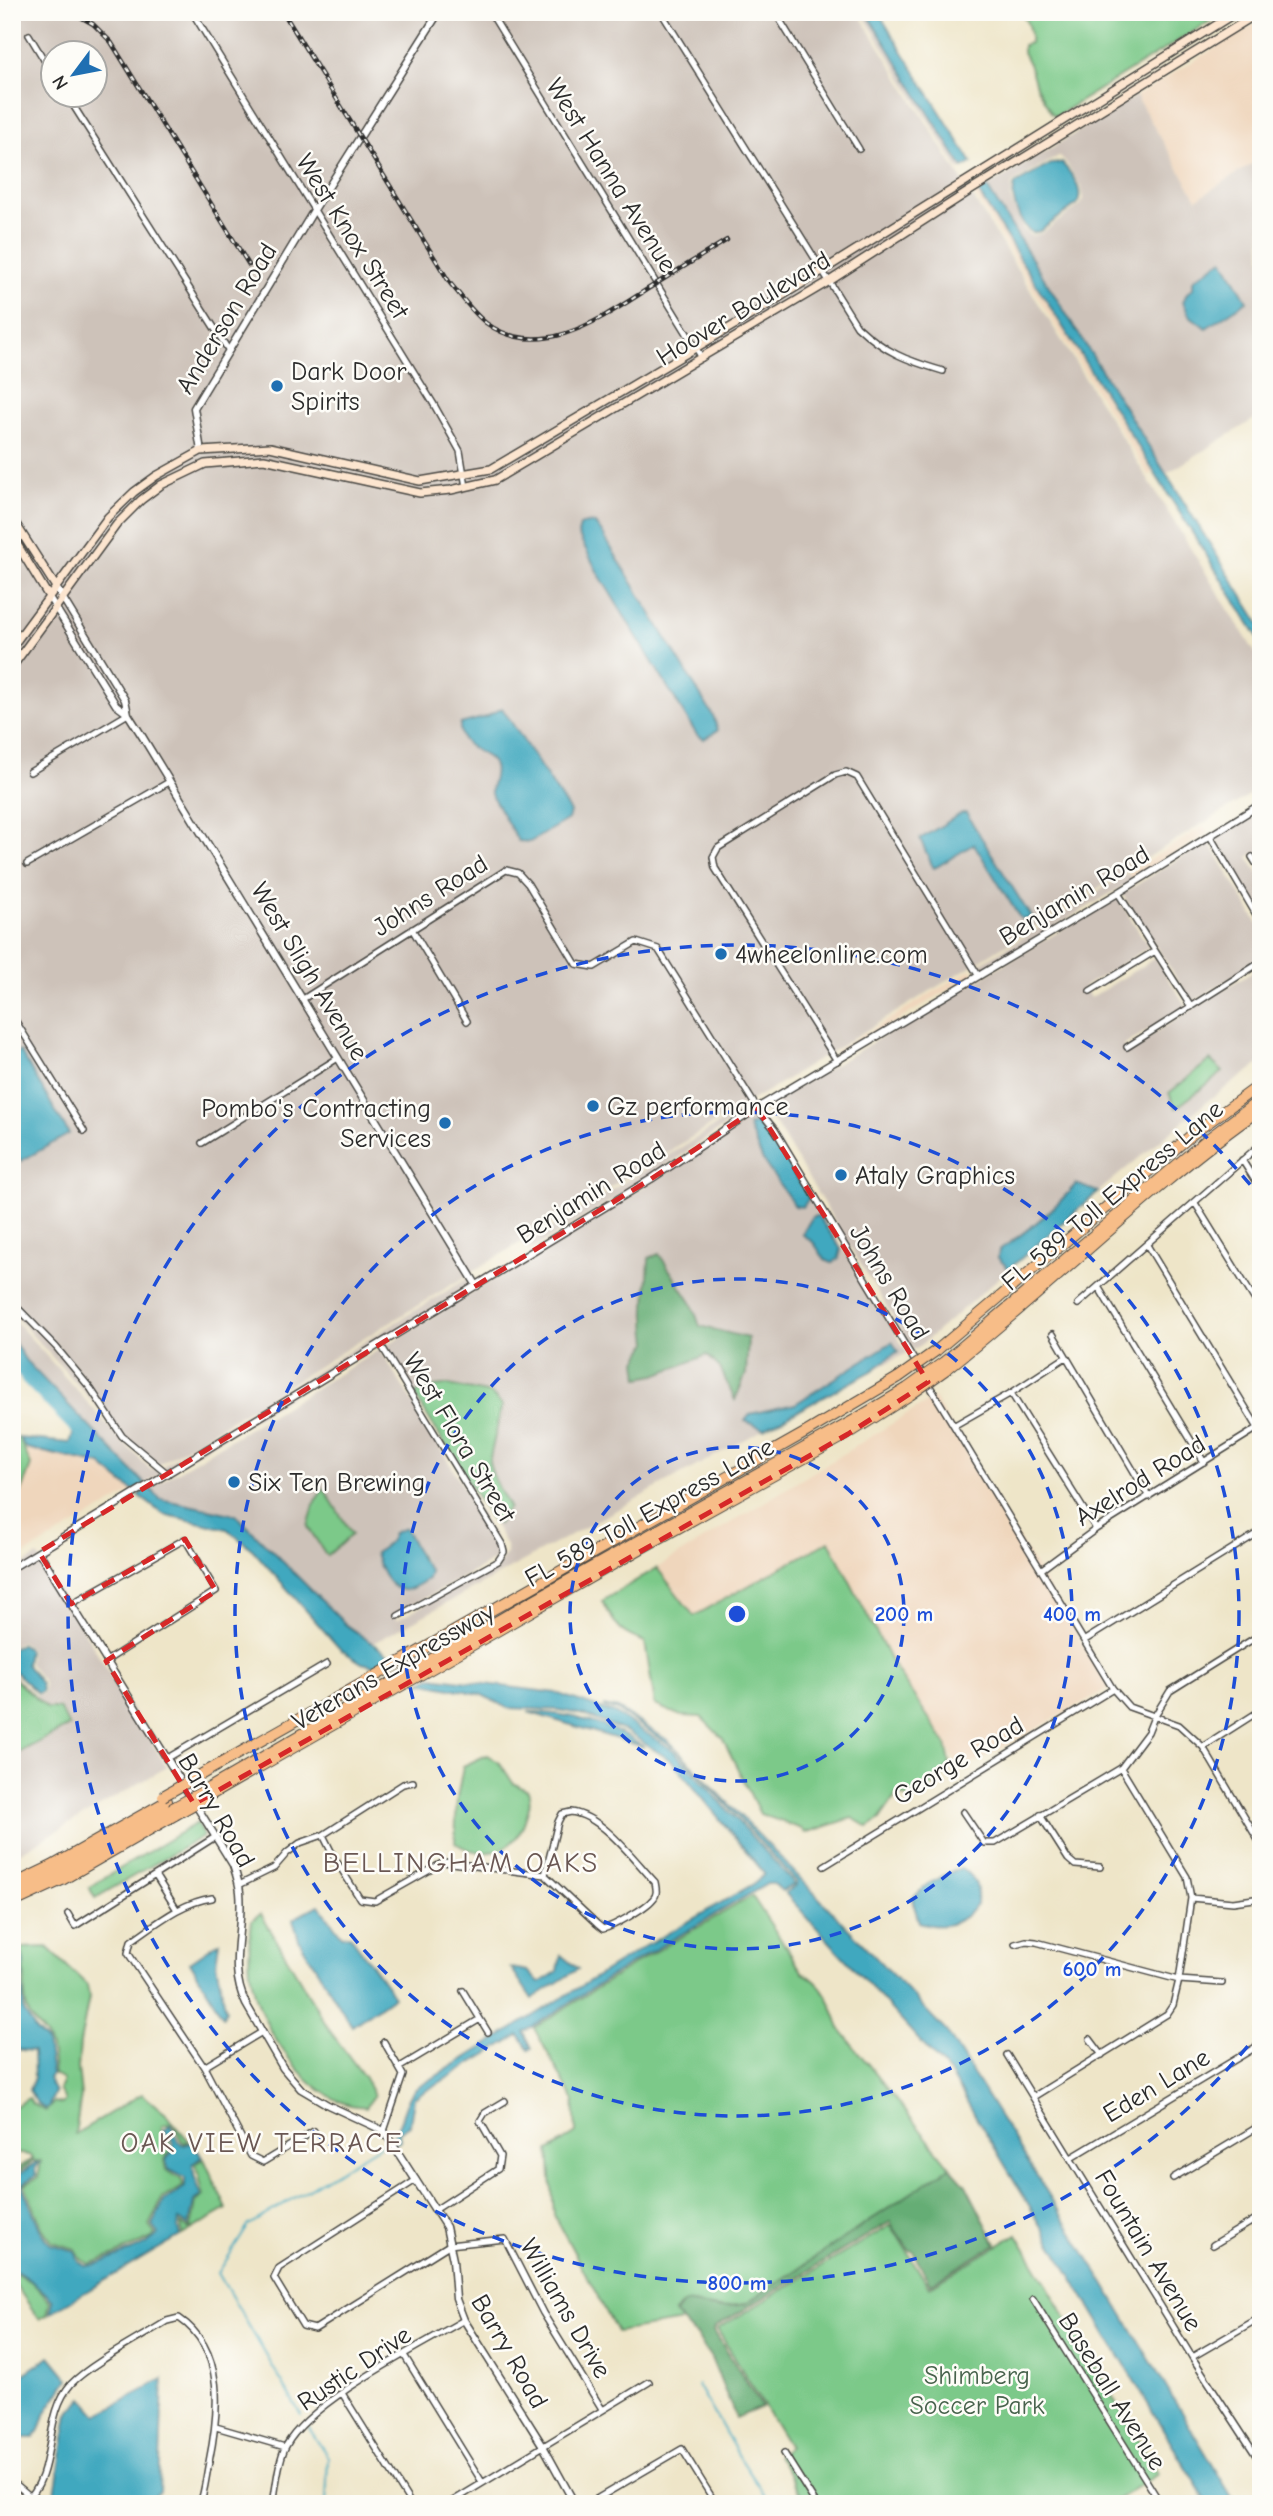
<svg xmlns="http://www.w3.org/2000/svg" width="1273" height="2516" font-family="'Comic Neue',sans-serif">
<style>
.built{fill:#efd6bc}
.industrial{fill:#cdc2b9;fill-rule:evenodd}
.green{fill:#7cc989;stroke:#547a5a;stroke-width:2}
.forest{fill:#65ad75;stroke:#486c50;stroke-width:2}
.water{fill:#3fa8bf;stroke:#356a75;stroke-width:2}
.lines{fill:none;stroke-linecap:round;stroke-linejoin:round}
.stream{stroke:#3fa8bf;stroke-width:2}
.canal{stroke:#3fa8bf;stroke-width:6}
.minor-casing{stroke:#484743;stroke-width:8}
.tertiary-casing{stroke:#484743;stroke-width:9}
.secondary-casing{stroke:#484743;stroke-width:10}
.motorway-casing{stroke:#484743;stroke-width:12}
.minor{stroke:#fff;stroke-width:5}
.tertiary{stroke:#fff;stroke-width:6}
.secondary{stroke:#fce5cf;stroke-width:7}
.motorway{stroke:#f7bd88;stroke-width:10}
.rail-casing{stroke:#2b2b2b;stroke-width:4.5}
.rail{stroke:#fdfcf7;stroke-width:2;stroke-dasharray:5;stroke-linecap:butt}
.motorway-bridge-casing{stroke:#484743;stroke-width:12;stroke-linecap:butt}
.motorway-bridge{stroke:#f7bd88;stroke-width:10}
.marked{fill:none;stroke:#d62828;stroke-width:5;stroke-dasharray:14 9;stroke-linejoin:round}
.ring{fill:none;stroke:#1d4ed8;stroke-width:3.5;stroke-dasharray:12 9}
.poi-dot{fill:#1f6fb2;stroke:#fdfcf7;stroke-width:2.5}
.labels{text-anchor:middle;stroke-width:5;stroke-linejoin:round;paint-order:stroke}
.street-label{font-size:26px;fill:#2b2b2b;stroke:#fdfcf7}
.poi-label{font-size:26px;fill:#2b2b2b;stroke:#fdfcf7;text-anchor:start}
.park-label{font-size:26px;fill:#47624c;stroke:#fdfcf7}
.neighbourhood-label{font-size:28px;letter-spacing:2px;fill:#6a5753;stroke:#fdfcf7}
.centre{fill:#1d4ed8;stroke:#fdfcf7;stroke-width:3.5}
.ring-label{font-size:21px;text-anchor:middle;font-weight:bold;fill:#1d4ed8;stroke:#fdfcf7;stroke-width:5;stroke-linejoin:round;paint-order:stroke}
</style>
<rect width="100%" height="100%" fill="#fdfcf7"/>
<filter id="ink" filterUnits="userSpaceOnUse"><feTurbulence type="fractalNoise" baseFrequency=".0143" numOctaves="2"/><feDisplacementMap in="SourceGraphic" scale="14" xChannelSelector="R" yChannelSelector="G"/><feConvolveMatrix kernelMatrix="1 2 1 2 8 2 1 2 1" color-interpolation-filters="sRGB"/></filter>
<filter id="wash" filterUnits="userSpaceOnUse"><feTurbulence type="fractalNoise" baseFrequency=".00686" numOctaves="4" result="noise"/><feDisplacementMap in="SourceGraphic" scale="28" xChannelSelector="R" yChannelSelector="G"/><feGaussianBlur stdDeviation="1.57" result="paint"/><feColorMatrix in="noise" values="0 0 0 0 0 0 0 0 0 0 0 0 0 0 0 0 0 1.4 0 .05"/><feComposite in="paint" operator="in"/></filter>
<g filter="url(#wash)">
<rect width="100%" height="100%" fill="#eee5c8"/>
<path class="built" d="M1261,20V158L1197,199L1136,96Z
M978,192L1102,392L1153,473L1149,476L974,195Z
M1204,826L1208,833L1132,881L1128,873Z
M971,969L974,974L838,1057L835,1052Z
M934,1398L1109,1688L962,1770L893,1665L829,1542L694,1616L657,1568Z
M25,1447L101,1465L133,1491L22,1556L12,1543V1526L17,1503L31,1465Z"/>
<path class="industrial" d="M29,12H858L1261,662V788L153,1468L12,1313V22ZM52,52H94V94H52Z
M861,12H866L963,168L959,170Z
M1136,96L1197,199L1261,158V415L1166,474L987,187ZM1059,156L1067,164L1082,189L1083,199L1079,206L1042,233L1031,236L1023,229L1011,200L1012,183Z
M1261,807V865L1254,853L1248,857L1261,877V916L1214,836Z
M1208,840L1261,929V959L1192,1002L1122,894Z
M1128,873L1132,881L979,971L976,966Z
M1117,897L1149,947L1084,987L1090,998L1155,958L1186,1006L1123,1046L1126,1051L1261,966V1063L1210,1099L1098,1192L1076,1185L1057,1206L1040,1221L999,1250L998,1258L1009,1269L921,1345L913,1350L776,1125L762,1108ZM1210,1061L1223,1072L1175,1108L1170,1092Z
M751,1104L753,1107L650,1177L528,1252L534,1238Z
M756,1112L770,1129L907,1353L872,1371L897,1351L892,1342L795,1404L745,1421L764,1429L372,1644L346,1625L237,1515L160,1499L150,1488L380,1349L500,1547V1552L496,1559L395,1615L397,1620L500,1563L506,1553V1545L490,1518L498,1524L509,1507L494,1479L489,1462L501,1405L491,1394L449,1385L429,1388L414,1394L385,1346L653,1181ZM757,1142L809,1198L803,1207L795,1206L763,1161ZM818,1216L841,1249L825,1260L814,1243ZM649,1259L692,1304L700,1327L748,1338L735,1399L720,1368L707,1355L682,1364L637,1361L648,1342L644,1321L648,1294ZM405,1528L430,1571L415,1588L403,1591L396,1589L388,1582L381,1570L376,1553Z
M468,1278L473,1285L168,1471L162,1466L247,1414H257L261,1405Z
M12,1317L119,1438L151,1470L156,1469L162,1474L145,1484L104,1444L26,1361L12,1339Z
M38,1556L167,1767L12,1857V1753L20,1752L69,1726L59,1708H48L12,1677V1673L35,1695L44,1694V1683L29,1663L30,1649L21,1641L12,1646V1571Z"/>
<path class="green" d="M1021,12H1225L1056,116L1052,114L1036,86L1030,66L1023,52V45L1030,43C1031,30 1028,23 1021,12Z
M1210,1060L1223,1072L1176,1108L1169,1093Z
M449,1385L491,1394L502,1405L489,1462L494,1479L509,1507L498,1524L490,1518L414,1394L429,1388Z
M19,1438L31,1465L17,1503L12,1526V1462L18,1451L12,1444V1440Z
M324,1489L352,1534L327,1556L308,1527L315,1501Z
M829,1541L893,1665L946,1744L950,1763L939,1782L909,1798L897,1794L880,1819L868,1827L852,1818L805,1833L802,1829L760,1814L723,1739L701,1717L681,1716L655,1705L645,1642C616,1632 617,1626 602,1601L657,1568L694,1616Z
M12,1677L47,1708H59L69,1726L20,1752L12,1753Z
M487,1755L500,1763L513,1783L528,1791C532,1804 528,1810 524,1823C512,1855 483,1859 455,1843L457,1798L463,1766Z
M197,1823L203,1836L95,1898L89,1887Z
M752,1896L803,1973C825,1983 833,2007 840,2029L950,2167L746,2304L718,2308L685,2303L674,2313L682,2321L617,2332L554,2215L549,2151L576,2133L574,2101L534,2028L636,1963Z
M261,1914L330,2031L365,2078L374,2096L366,2107C359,2106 351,2106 344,2103C299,2086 261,2026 252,1981C247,1961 250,1940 252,1920Z
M47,1947L87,1985L89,1997L80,2043L78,2068L81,2096L75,2134L142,2094L166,2114L189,2141L185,2143L181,2140L173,2123L163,2125L161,2131L169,2140L171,2150L164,2160L166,2170L182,2180L183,2186L162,2199L149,2226L155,2234L152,2238L113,2256L89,2264L81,2259L76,2249L52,2242L42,2228L25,2185L38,2177L41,2161H33L12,2176V2171L33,2159L29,2155L12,2153V2108L29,2098L32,2104L46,2111L54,2102L62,2104L65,2100L59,2090L63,2080L54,2075C53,2066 53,2051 49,2042C44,2031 31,2023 27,2009C21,1988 29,1968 21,1948Z
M204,2159L227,2209L182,2235L181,2224L188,2228H191L196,2202L204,2196L196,2164Z
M891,2225L929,2287L1017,2234L1158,2474L1109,2504H807L778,2455L789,2447L717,2329Z
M12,2272L32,2282L50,2302L47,2315L39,2319L12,2280Z"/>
<path class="forest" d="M659,1254L692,1304L700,1326L748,1338L746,1374L735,1400L720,1368L707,1355L656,1375L639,1378L637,1361L648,1342C643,1314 648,1287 649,1258Z
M950,2167L966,2185L996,2244L930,2284L913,2251L909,2250L890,2222L715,2327L714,2331L762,2407L736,2418L711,2358L697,2337L674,2313L685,2303L717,2308L746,2304Z"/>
<path class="water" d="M866,12H878L972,163L963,168Z
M1062,163C1071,173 1085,191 1077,204L1040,231L1032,233C1019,224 1010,198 1015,184L1051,164Z
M987,187L1261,626V642L978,192Z
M1223,259L1247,301L1206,328L1189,315L1183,302L1187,293L1193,288V280Z
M586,523L595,524L601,531L713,716L718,730L704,739L697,735L598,573L578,534L580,526Z
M502,708L570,812L568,819L530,842L518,841L491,794C490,784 497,777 494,766C489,750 458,752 460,724L486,717Z
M962,813H966L1031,917L1026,919L1020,918L974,844L938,866L934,868L932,865L920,839Z
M20,1051L69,1134L21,1161L12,1152V1055Z
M762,1122L809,1198L803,1207L795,1206L763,1161L748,1126Z
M1076,1184L1098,1192L1009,1269L998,1258L999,1250C1028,1231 1053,1211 1076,1184Z
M813,1216H818L841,1249L839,1258L832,1263L825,1260L814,1243L802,1234Z
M12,1339L26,1361L145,1484L133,1491L101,1465L26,1448L19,1438L70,1443L74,1431L12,1367Z
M892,1342L898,1351L872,1371L764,1429L745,1421L750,1414L795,1404Z
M150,1488L160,1499L236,1515L346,1625L395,1659L382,1668L362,1663L340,1649L253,1550L227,1529L163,1514L138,1495Z
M405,1528L421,1559L430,1571L428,1579C408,1592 398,1597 384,1575C380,1568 377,1561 375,1553C383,1548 391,1543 393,1533Z
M21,1644L28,1650L26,1664L41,1684L42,1692L37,1693L12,1669V1648Z
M431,1677L556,1693L614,1713L673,1750L795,1884L782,1891L774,1884H767L627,1966L524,2032L532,2048L529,2050L519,2035L414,2098L410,2125L399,2132L400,2140L396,2143L393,2135C404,2120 403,2104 414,2090L644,1947L755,1883L765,1874L673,1762L627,1732L585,1715L558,1710L508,1708L480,1694L421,1682Z
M603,1706L618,1709L669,1741L946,2031L1104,2283L1236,2504H1208L951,2075L785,1893L797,1885V1882L675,1748L616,1710Z
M528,1712C571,1713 608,1723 644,1747Z
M961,1868C977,1877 978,1887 977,1905C959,1925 944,1930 919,1922L912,1899C924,1885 944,1874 961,1868Z
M319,1905L342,1936L350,1935L394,1996L352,2026L299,1940L293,1919Z
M12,1934L24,1962L22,1983L24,2011L36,2031L47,2042L52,2075L48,2079L55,2092L49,2106L45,2109L37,2103L29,2090L34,2078L33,2051L12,2049Z
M219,1942L216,1964L226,2010L223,2017L190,1962Z
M561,1955L578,1969L532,1999L511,1968L528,1971L539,1983L558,1971Z
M171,2124L178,2142L184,2145L191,2143L203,2157L193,2164L194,2175L202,2196L194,2201L189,2226L179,2220L178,2229L180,2236L50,2313L53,2301C40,2287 29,2278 12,2269V2179L35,2163H39L35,2169L36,2175L22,2185L40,2229L50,2244L75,2251L79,2261L86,2266C100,2265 151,2245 158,2234L152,2226L164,2201L185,2187V2178L168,2169L166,2160L174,2150L172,2139L164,2130Z
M50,2356L69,2379L46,2412L40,2430L34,2438H21L12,2428V2382Z
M163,2379L159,2492L143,2504H46L54,2499L68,2414L83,2398L98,2415Z"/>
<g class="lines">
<path class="stream" d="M698,2385L740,2458L771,2504
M301,2415L218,2273L249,2225L384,2143
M309,2428L328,2457L326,2504"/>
<path class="canal" d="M12,1361L24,1380L78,1435"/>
</g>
</g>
<g filter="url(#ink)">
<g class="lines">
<defs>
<path id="minor" d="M192,12L433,403L460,451L466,487
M490,12L702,358
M661,12L857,326C886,353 906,360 943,371
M775,12L859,149
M29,35L52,73
M66,94L229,351
M30,772L128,714
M1210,836L1261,923
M1252,857L1261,871
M27,864L169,782
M1118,893L1191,1007
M412,929L467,1021
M1090,991L1155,951
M303,999L506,870L518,873L528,884L576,964L594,967L636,942L658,949L757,1108L775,1130L1113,1689L1129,1707L1179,1725L1203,1747L1261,1845
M12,1015L84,1131
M1127,1047L1261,962
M837,1061L715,868L713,857L718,848L835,775L846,772L857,777L978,975
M202,1143L338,1058
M1242,1160L1261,1190
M1195,1203L1261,1310
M1147,1245L1258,1428
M1099,1288L1204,1462
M12,1302L56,1347L91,1389L122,1436L168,1474
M1078,1304L1261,1144
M1053,1334L1149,1497
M381,1345L502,1544L504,1552L498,1561L398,1616
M1011,1393L1096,1529
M955,1425L1011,1393L1066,1357
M1042,1569L1096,1529L1261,1426
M71,1604L185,1539L216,1591L106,1661
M1085,1640L1261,1531
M1203,1747L1261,1710
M166,1759L327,1664
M571,1812C603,1816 634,1860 655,1882C656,1888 658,1894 653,1899C646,1908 614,1926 603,1929L597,1924L545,1875L558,1822L562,1814Z
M963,1812L984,1843H995L1121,1768L1148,1732L1154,1717L1170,1691L1261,1634
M1040,1815L1068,1859L1075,1865L1100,1867
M323,1835L335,1859L360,1899L375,1901L444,1862L545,1875
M824,1866L1113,1689
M155,1875L177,1910
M239,1885L274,1868L287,1853L300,1843L323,1835L403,1784L413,1782
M212,1898C182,1902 156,1924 131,1941L128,1953L204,2067L251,2156L263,2162L314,2131
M1191,1898L1233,1902L1261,1898
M68,1914L75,1926L215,1837
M1015,1944L1026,1941L1036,1942L1179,1980L1222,1983
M463,1991L488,2032
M1090,2039L1102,2055
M1007,2055L1192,2357L1261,2463
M204,2067L262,2032
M400,2067L480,2019
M1033,2097L1167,2014L1173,2005L1179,1980L1191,1898L1187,1877L1121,1768
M384,2131L403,2075L384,2042
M1071,2158L1261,2044
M1173,2178L1261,2125
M416,2180L279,2268L274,2278L303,2326L315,2329L449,2245L505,2239L543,2313L602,2409
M435,2210L498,2169L500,2156L480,2121L485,2113L505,2101
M1213,2245L1261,2216
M1033,2299L1161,2504
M404,2355L482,2482
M1192,2357L1261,2317
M342,2393L411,2504
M216,2427L285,2447
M784,2453L816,2504
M12,2481L31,2497
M23,2504C59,2474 41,2418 71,2384C90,2364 142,2337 167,2321L179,2318C226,2350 219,2413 209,2462C206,2476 205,2491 200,2504
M273,2504C276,2488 278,2460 286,2446C310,2401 418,2347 464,2320
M448,2504L649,2382
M588,2504L682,2449L716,2504"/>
<path id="tertiary" d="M201,451L194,408L314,210L439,12
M56,587L125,700L128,714
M49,597L116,705L128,714L142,736L477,1286
M39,1552L233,1865C236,1874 239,1882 240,1892C244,1932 227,1965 246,2004L283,2068L301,2089L328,2105L384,2131L446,2227L453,2260L456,2299L464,2320L543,2446L575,2504
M12,1568L651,1179L757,1108L1118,893L1261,804"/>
<path id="secondary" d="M12,518L56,587
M12,536L49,597
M12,647L108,517L134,492L156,476L201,451L270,447L420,481L491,469L753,314L1237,12
M12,667L117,524L141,500L161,485L205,464L264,459L420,493L451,490L495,480L828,282L968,192L1260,12"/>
<path id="motorway" d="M937,1350L1194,1133L1261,1084
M945,1361L1205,1141L1261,1099
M948,1368C1054,1285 1151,1185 1261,1109
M202,1774L803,1434L899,1377
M211,1787L530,1602L856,1419L906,1389
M214,1793L640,1549L848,1434L910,1395
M12,1885L52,1866L167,1801
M12,1895L59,1872L171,1809
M12,1903L62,1880L175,1815"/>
</defs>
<use href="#minor" class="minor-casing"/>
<use href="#tertiary" class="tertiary-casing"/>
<use href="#secondary" class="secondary-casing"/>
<use href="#motorway" class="motorway-casing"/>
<use href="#minor" class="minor"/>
<use href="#tertiary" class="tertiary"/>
<use href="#secondary" class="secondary"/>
<use href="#motorway" class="motorway"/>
<defs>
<path id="rail" d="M72,12L93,24L111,42L249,265
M283,12L450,283C461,296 472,312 486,323C543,364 606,315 654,285C678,270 703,255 727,240
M12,15L18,12"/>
</defs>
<use href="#rail" class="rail-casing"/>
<use href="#rail" class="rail"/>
<defs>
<path id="motorway-bridge" d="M899,1377L937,1350
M906,1389L945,1361
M910,1395L948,1368
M163,1796L202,1774
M171,1809L211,1787
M175,1815L214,1793"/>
</defs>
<use href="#motorway-bridge" class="motorway-bridge-casing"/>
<use href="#motorway-bridge" class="motorway-bridge"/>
</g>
</g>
<path class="marked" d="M757,1108L928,1382L848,1434L194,1804L106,1661L216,1591L185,1539L71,1604L39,1552L651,1179Z"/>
<g class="ring">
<circle cx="737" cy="1614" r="167"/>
<circle cx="737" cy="1614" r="335"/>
<circle cx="737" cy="1614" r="502"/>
<path d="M1261 2030A669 669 0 1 1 1261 1198"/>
</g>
<g class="poi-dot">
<circle cx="277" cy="386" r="7"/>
<circle cx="721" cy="954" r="7"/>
<circle cx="593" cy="1106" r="7"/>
<circle cx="445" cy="1123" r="7"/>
<circle cx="841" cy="1175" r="7"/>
<circle cx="234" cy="1482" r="7"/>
</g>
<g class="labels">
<g class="street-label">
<text transform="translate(612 175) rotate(58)" y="9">West Hanna Avenue</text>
<text transform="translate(353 236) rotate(58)" y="9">West Knox Street</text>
<text transform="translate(743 308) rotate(-31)" y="9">Hoover Boulevard</text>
<text transform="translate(226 318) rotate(-59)" y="9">Anderson Road</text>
<text transform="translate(430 895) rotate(-32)" y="9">Johns Road</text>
<text transform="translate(1074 895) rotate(-31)" y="9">Benjamin Road</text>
<text transform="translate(310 971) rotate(59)" y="9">West Sligh Avenue</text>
<text transform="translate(591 1192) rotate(-32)" y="9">Benjamin Road</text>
<text transform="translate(1112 1195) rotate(-40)" y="9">FL 589 Toll Express Lane</text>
<text transform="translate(890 1282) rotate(59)" y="9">Johns Road</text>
<text transform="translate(460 1437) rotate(59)" y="9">West Flora Street</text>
<text transform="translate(1140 1480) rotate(-32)" y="9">Axelrod Road</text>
<text transform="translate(649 1512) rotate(-29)" y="9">FL 589 Toll Express Lane</text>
<text transform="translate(393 1666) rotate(-30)" y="9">Veterans Expressway</text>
<text transform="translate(958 1760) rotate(-31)" y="9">George Road</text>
<text transform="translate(217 1810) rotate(60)" y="9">Barry Road</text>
<text transform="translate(1156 2085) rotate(-31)" y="9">Eden Lane</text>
<text transform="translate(1149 2250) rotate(59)" y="9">Fountain Avenue</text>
<text transform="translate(566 2308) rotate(60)" y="9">Williams Drive</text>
<text transform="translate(510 2351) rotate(60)" y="9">Barry Road</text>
<text transform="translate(354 2368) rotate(-34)" y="9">Rustic Drive</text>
<text transform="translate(1113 2391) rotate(58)" y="9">Baseball Avenue</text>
</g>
<g class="poi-label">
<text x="291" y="380">Dark Door<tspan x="291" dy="30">Spirits</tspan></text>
<text x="735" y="963">4wheelonline.com</text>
<text x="607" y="1115">Gz performance</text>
<text x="431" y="1117" text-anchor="end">Pombo's Contracting<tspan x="431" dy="30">Services</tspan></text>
<text x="855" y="1184">Ataly Graphics</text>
<text x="248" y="1491">Six Ten Brewing</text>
</g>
<g class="park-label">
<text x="977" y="2384">Shimberg<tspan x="977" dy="30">Soccer Park</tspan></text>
</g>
<g class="neighbourhood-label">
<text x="461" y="1872">BELLINGHAM OAKS</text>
<text x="262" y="2152">OAK VIEW TERRACE</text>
</g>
</g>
<circle cx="737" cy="1614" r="10" class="centre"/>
<g class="ring-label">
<text x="904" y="1621">200 m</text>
<text x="1072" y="1621">400 m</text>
<text x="1092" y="1976">600 m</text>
<text x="737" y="2290">800 m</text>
</g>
<rect width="1273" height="2516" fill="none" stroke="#fdfcf7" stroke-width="42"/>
<g transform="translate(74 74) rotate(238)"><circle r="33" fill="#fdfcf7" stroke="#a9a8a5" stroke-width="2"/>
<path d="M0-5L12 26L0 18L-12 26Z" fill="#1f6fb2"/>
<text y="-10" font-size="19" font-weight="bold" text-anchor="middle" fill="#2b2b2b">N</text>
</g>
</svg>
